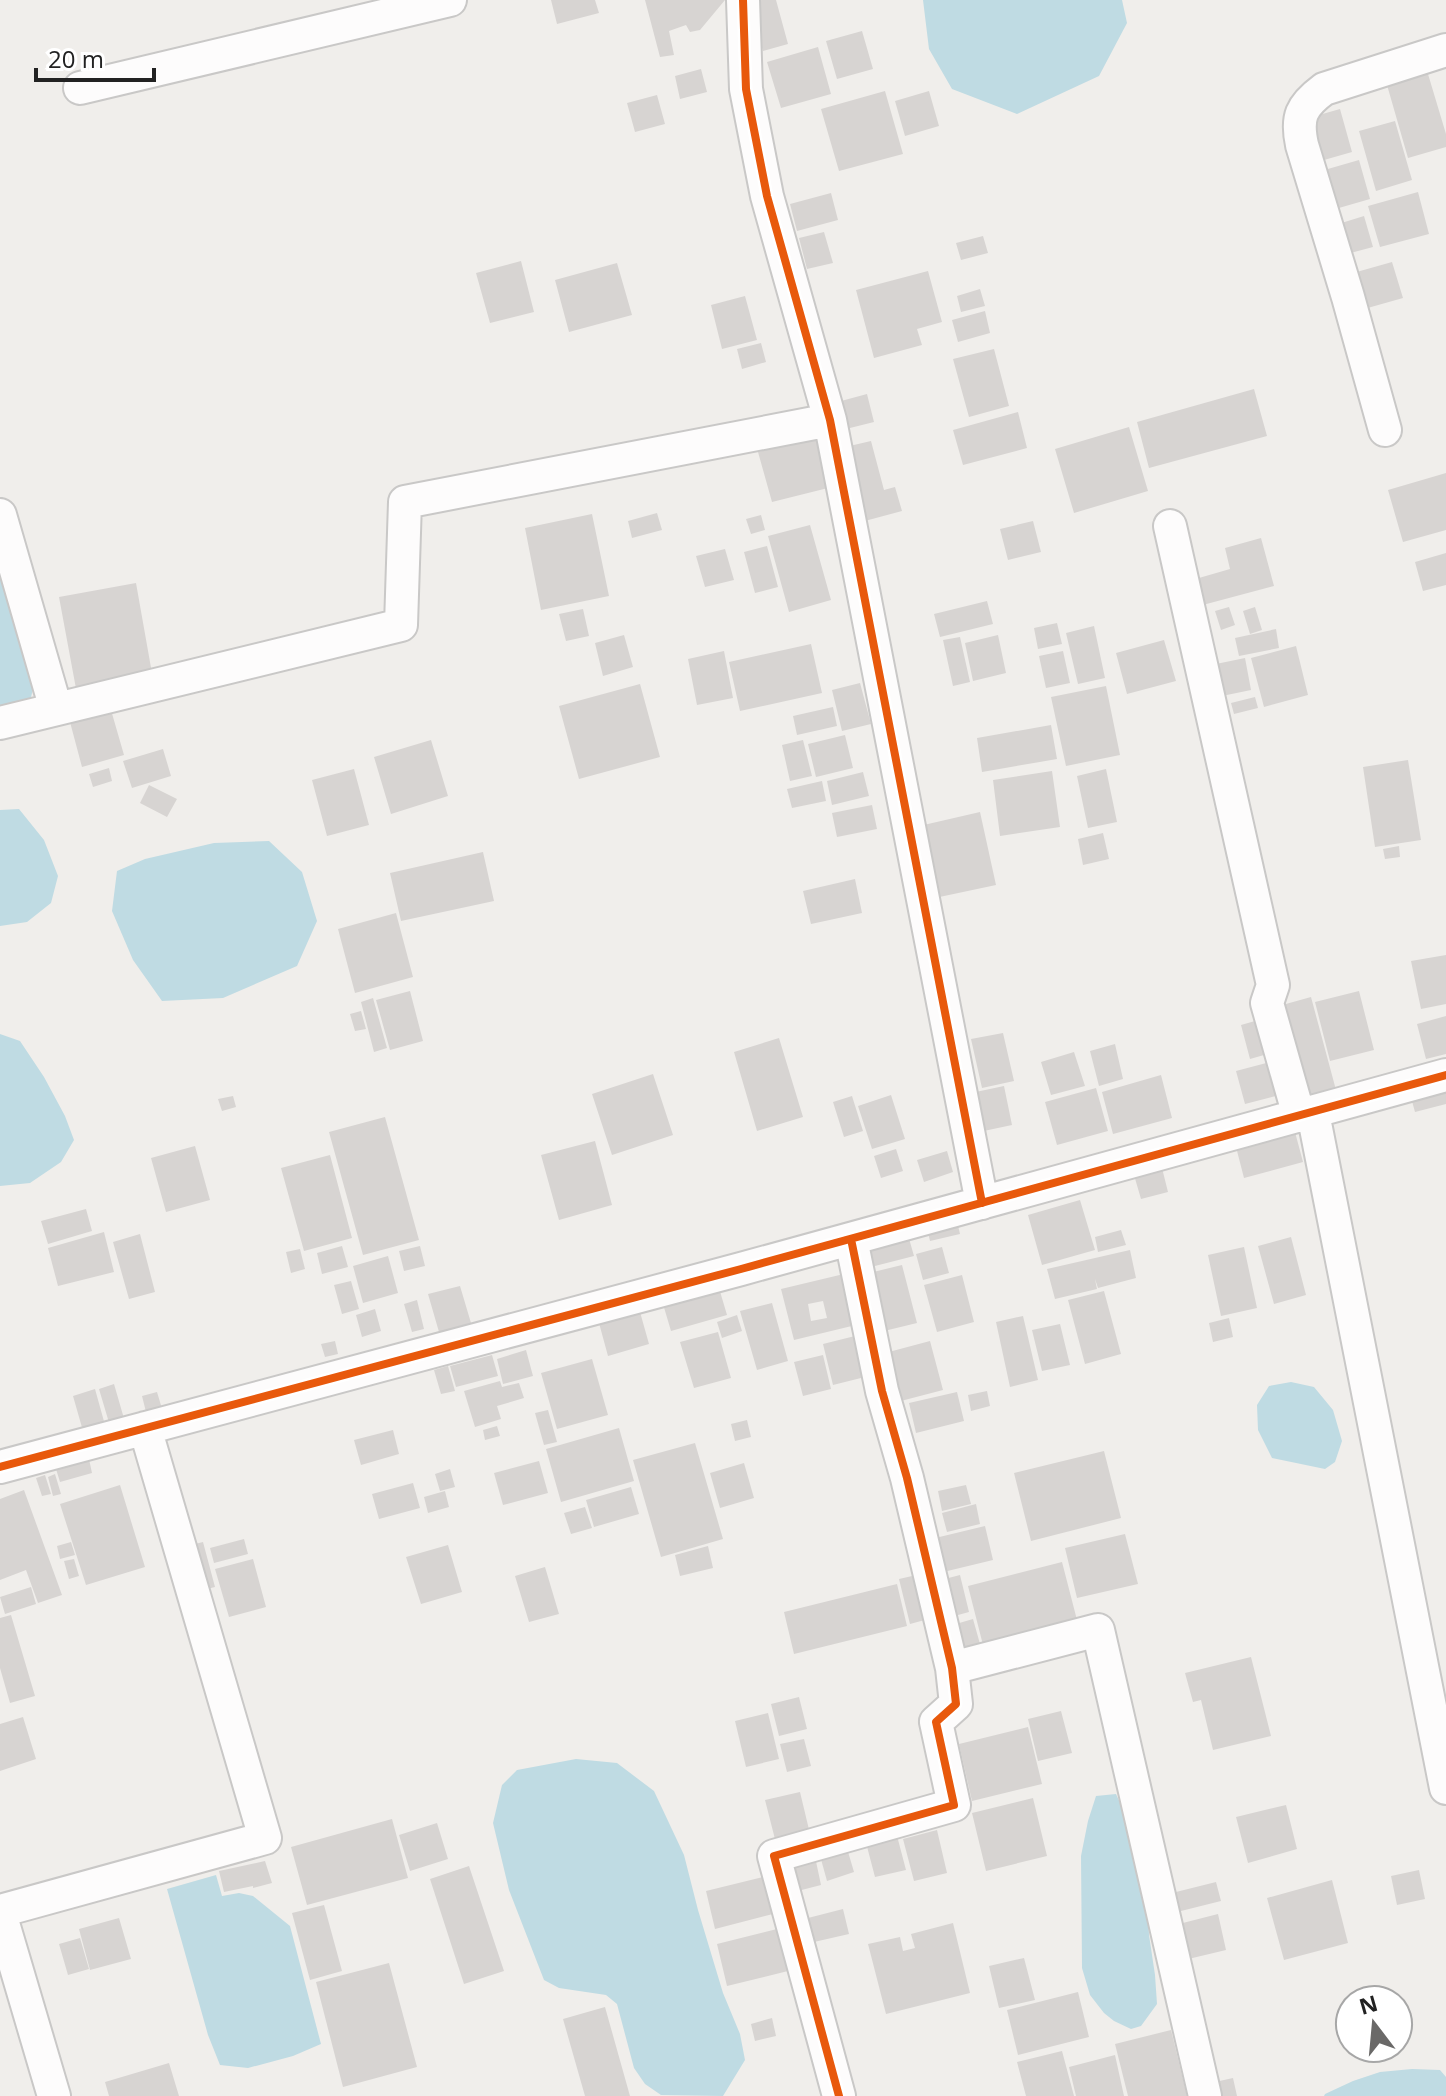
<svg xmlns="http://www.w3.org/2000/svg" width="1446" height="2096" font-family="'Open Sans',sans-serif">
<style>
.water{fill:#bfdbe3}
.building{fill:#d7d4d2;fill-rule:evenodd}
.lines{fill:none;stroke-linecap:round;stroke-linejoin:round}
.minor-casing{stroke:#c9c8c7;stroke-width:36}
.minor{stroke:#fdfcfc;stroke-width:32}
.cycleway-casing{stroke:#fff;stroke-width:13}
.cycleway{stroke:#e8590c;stroke-width:8}
</style>
<rect width="100%" height="100%" fill="#f0eeeb"/>
<path class="water" d="M923,0H1122L1127,23L1099,76L1017,114L952,89L929,49Z
M0,551L34,684L30,702L0,717Z
M19,809L44,840L58,876L51,903L27,922L0,926V810Z
M269,841L302,872L317,921L297,966L223,998L162,1001L133,960L112,911L117,871L145,859L214,843Z
M0,1034L20,1041L44,1077L65,1116L74,1140L61,1162L30,1183L0,1186Z
M1291,1382L1314,1387L1333,1410L1342,1441L1335,1462L1325,1469L1272,1458L1258,1430L1257,1405L1269,1386Z
M576,1759L617,1763L654,1791L684,1855L698,1910L723,1993L740,2034L745,2060L723,2096L661,2095L645,2084L634,2068L617,2004L606,1995L559,1988L544,1980L509,1890L493,1823L502,1785L517,1770Z
M1116,1794L1126,1816L1147,1896L1149,1935L1155,1975L1157,2004L1141,2026L1131,2029L1114,2021L1104,2013L1090,1995L1082,1968L1081,1856L1088,1821L1096,1796Z
M216,1875L222,1896L239,1893L253,1896L290,1926L321,2044L293,2056L248,2068L220,2065L208,2035L167,1889Z
M1412,2069L1440,2070L1446,2077V2096H1324L1325,2094L1353,2081L1380,2072Z"/>
<path class="building" d="M551,0H595L599,13L557,24Z
M645,0H725L700,30L690,32L686,25L669,31L674,55L660,57Z
M758,0H776L788,44L763,51L749,2Z
M862,31L873,69L837,79L826,41Z
M818,47L831,94L781,108L767,62Z
M701,69L707,92L680,99L675,76Z
M1428,74L1446,134V147L1408,158L1387,85Z
M885,91L903,154L839,171L821,109Z
M929,91L939,126L905,136L895,101Z
M657,95L665,124L635,132L627,103Z
M1340,109L1352,152L1317,162L1305,119Z
M1395,121L1412,180L1376,191L1359,131Z
M1359,160L1370,199L1325,212L1314,173Z
M1418,192L1429,234L1380,247L1368,206Z
M831,193L838,220L797,231L790,204Z
M1364,216L1373,247L1343,255L1335,225Z
M824,232L833,263L807,269L799,238Z
M983,236L988,253L961,260L956,243Z
M521,261L534,312L490,323L476,273Z
M1392,262L1403,298L1357,311L1346,275Z
M617,263L632,315L569,332L555,280Z
M928,271L942,322L917,329L922,345L874,358L856,290Z
M980,289L985,306L961,312L957,296Z
M745,296L757,340L722,349L711,305Z
M985,311L990,333L958,342L952,320Z
M761,343L766,362L742,369L737,349Z
M994,349L1009,406L969,417L953,359Z
M1254,389L1267,436L1149,468L1137,422Z
M867,394L874,422L838,431L830,404Z
M1018,412L1027,448L963,465L953,430Z
M1129,427L1148,491L1074,513L1055,449Z
M819,436L832,487L772,502L758,452Z
M871,441L884,490L895,487L902,511L861,522L841,448Z
M1446,473V530L1403,542L1388,490Z
M657,513L662,530L632,538L628,521Z
M592,514L609,596L541,610L525,528Z
M761,515L765,530L751,534L746,519Z
M1033,521L1041,552L1008,560L1000,529Z
M810,525L831,600L789,612L768,536Z
M1261,538L1274,586L1199,606L1192,580L1230,569L1225,548Z
M767,546L778,587L755,593L744,552Z
M725,549L734,580L705,587L696,556Z
M1446,553V585L1423,591L1415,562Z
M136,583L153,679L77,694L59,597Z
M987,601L993,624L940,637L934,614Z
M1229,607L1235,625L1221,630L1215,611Z
M1255,607L1262,630L1250,634L1243,611Z
M583,609L589,636L566,641L559,614Z
M1057,623L1062,644L1038,649L1034,628Z
M1094,626L1105,678L1078,684L1066,633Z
M1276,629L1279,648L1239,656L1235,638Z
M624,635L633,667L603,676L595,643Z
M998,635L1006,673L973,681L965,643Z
M960,637L970,682L953,686L943,640Z
M1164,640L1176,681L1127,694L1116,653Z
M811,644L822,693L740,711L729,662Z
M1296,646L1308,695L1264,707L1251,658Z
M724,651L733,698L697,705L688,659Z
M1063,651L1070,683L1046,688L1039,656Z
M1245,658L1251,690L1222,696L1216,664Z
M860,683L871,724L842,731L832,690Z
M640,684L660,757L579,779L559,706Z
M1106,686L1120,755L1066,766L1051,697Z
M1255,697L1258,708L1234,714L1231,703Z
M833,707L837,726L797,735L793,716Z
M111,710L124,755L82,767L70,722Z
M1051,725L1057,759L982,772L977,738Z
M845,735L853,768L816,777L808,744Z
M431,740L448,796L391,814L374,757Z
M803,740L812,776L790,781L782,745Z
M163,749L171,776L132,788L123,761Z
M1408,760L1421,840L1375,847L1363,767Z
M109,768L112,781L93,787L89,774Z
M354,769L369,825L327,836L312,780Z
M1106,769L1117,822L1088,828L1077,776Z
M1052,771L1060,827L1000,836L993,780Z
M863,772L869,796L832,805L827,781Z
M822,781L826,801L792,808L787,789Z
M149,785L177,799L167,817L140,803Z
M872,805L877,829L837,837L832,813Z
M980,812L996,885L930,899L915,827Z
M1103,833L1109,859L1083,865L1078,839Z
M1399,846L1400,857L1385,859L1383,849Z
M483,852L494,901L401,921L390,873Z
M855,879L862,913L811,924L803,891Z
M396,913L413,977L355,993L338,929Z
M1446,955V1004L1421,1009L1411,961Z
M410,991L423,1041L390,1050L376,1000Z
M1359,991L1374,1050L1330,1061L1315,1002Z
M1311,997L1336,1090L1299,1100L1275,1007Z
M373,998L387,1048L374,1052L361,1002Z
M361,1011L366,1029L355,1031L350,1014Z
M1446,1016V1054L1426,1059L1417,1024Z
M1262,1019L1271,1053L1250,1059L1241,1025Z
M1003,1033L1014,1081L982,1088L971,1039Z
M779,1038L803,1117L757,1131L734,1052Z
M1115,1044L1123,1079L1099,1086L1090,1051Z
M1074,1052L1085,1086L1051,1095L1041,1062Z
M1274,1061L1283,1094L1245,1104L1236,1071Z
M653,1074L673,1135L612,1155L592,1094Z
M1161,1075L1172,1118L1113,1134L1102,1092Z
M1004,1086L1012,1125L979,1132L971,1093Z
M1096,1088L1108,1131L1057,1145L1045,1102Z
M1446,1090V1104L1415,1112L1410,1094Z
M891,1095L905,1139L872,1149L858,1106Z
M233,1096L236,1107L222,1111L218,1099Z
M852,1096L863,1131L844,1137L833,1102Z
M385,1117L419,1240L363,1255L329,1132Z
M1295,1132L1303,1162L1244,1178L1236,1147Z
M595,1141L612,1205L559,1220L541,1155Z
M195,1146L210,1200L166,1212L151,1158Z
M896,1149L903,1171L881,1178L874,1156Z
M947,1151L953,1172L924,1182L917,1160Z
M330,1155L352,1238L304,1251L281,1168Z
M1162,1168L1168,1192L1141,1199L1134,1175Z
M1080,1200L1095,1250L1042,1265L1028,1215Z
M86,1209L92,1231L48,1244L41,1221Z
M956,1217L960,1234L930,1241L926,1224Z
M1121,1230L1126,1245L1098,1252L1095,1237Z
M104,1232L114,1272L58,1286L48,1248Z
M140,1234L155,1292L129,1299L113,1242Z
M908,1235L914,1256L871,1267L865,1246Z
M1291,1237L1306,1295L1274,1304L1258,1246Z
M342,1246L348,1267L322,1274L317,1253Z
M420,1246L425,1266L404,1271L399,1251Z
M942,1247L949,1273L923,1280L916,1254Z
M1244,1247L1257,1308L1221,1316L1208,1255Z
M300,1249L305,1269L291,1273L286,1252Z
M1130,1250L1136,1278L1098,1288L1095,1279L1097,1289L1055,1299L1047,1269Z
M388,1256L398,1293L363,1303L353,1266Z
M902,1265L917,1323L880,1332L865,1274Z
M848,1273L860,1324L794,1340L781,1289ZM823,1301L827,1318L811,1321L808,1304Z
M962,1275L974,1322L937,1332L924,1285Z
M351,1281L359,1309L342,1314L334,1285Z
M460,1286L471,1323L439,1332L428,1294Z
M719,1288L727,1315L671,1331L663,1304Z
M1104,1291L1121,1354L1085,1364L1068,1300Z
M417,1300L424,1329L412,1332L404,1304Z
M772,1303L788,1361L757,1370L740,1311Z
M375,1309L381,1331L362,1337L356,1315Z
M640,1312L649,1344L608,1356L599,1323Z
M737,1315L742,1331L722,1338L717,1322Z
M1023,1316L1038,1380L1010,1387L996,1322Z
M1229,1318L1233,1337L1213,1342L1209,1323Z
M1060,1324L1070,1365L1042,1371L1032,1330Z
M718,1332L731,1378L694,1388L680,1342Z
M859,1335L869,1376L833,1385L823,1344Z
M335,1341L338,1354L325,1357L321,1344Z
M930,1341L943,1390L897,1402L885,1353Z
M526,1350L533,1376L503,1384L497,1359Z
M492,1355L498,1376L456,1387L450,1366Z
M823,1355L831,1389L803,1396L794,1362Z
M592,1359L608,1415L557,1429L541,1373Z
M448,1366L455,1391L441,1394L434,1370Z
M500,1381L502,1387L519,1383L524,1398L497,1406L501,1419L475,1427L464,1391Z
M114,1384L125,1422L110,1426L99,1389Z
M95,1389L105,1425L83,1431L73,1396Z
M987,1391L990,1406L971,1411L968,1395Z
M157,1392L163,1412L147,1416L142,1396Z
M957,1392L964,1421L916,1433L909,1403Z
M548,1410L557,1442L544,1445L535,1413Z
M747,1420L751,1437L735,1441L731,1424Z
M497,1426L500,1436L485,1440L483,1430Z
M619,1428L634,1481L561,1502L546,1449Z
M393,1430L399,1454L361,1465L354,1440Z
M695,1443L723,1539L661,1557L633,1460Z
M1104,1451L1121,1518L1031,1541L1014,1473Z
M89,1459L92,1473L60,1482L56,1469Z
M539,1461L548,1493L503,1505L494,1473Z
M744,1463L754,1498L720,1508L710,1473Z
M450,1469L455,1487L440,1491L435,1474Z
M55,1474L61,1494L53,1496L48,1477Z
M45,1475L51,1494L42,1496L36,1478Z
M413,1483L420,1508L379,1519L372,1494Z
M120,1485L145,1567L86,1585L60,1504Z
M966,1485L971,1504L942,1511L938,1491Z
M631,1487L639,1514L594,1527L586,1500Z
M24,1490L62,1595L38,1603L26,1570L0,1580V1499Z
M445,1491L449,1507L428,1513L424,1497Z
M976,1504L980,1524L947,1532L942,1513Z
M585,1507L592,1528L571,1534L564,1513Z
M985,1526L993,1560L935,1574L927,1540Z
M1125,1534L1138,1584L1077,1598L1065,1548Z
M244,1539L248,1554L214,1563L210,1548Z
M71,1542L75,1555L60,1559L57,1546Z
M203,1542L215,1587L195,1592L183,1547Z
M448,1545L462,1592L421,1604L406,1557Z
M708,1546L713,1568L680,1576L675,1555Z
M74,1559L79,1576L69,1579L64,1561Z
M253,1559L266,1607L229,1617L215,1569Z
M1062,1562L1077,1620L983,1645L968,1586Z
M545,1567L559,1614L529,1622L515,1576Z
M921,1574L932,1618L910,1624L899,1579Z
M960,1575L969,1612L947,1618L937,1581Z
M897,1584L907,1626L794,1654L784,1612Z
M31,1587L36,1604L5,1614L0,1597Z
M11,1615L35,1696L10,1703L0,1668V1618Z
M973,1619L980,1644L955,1650L949,1626Z
M1251,1657L1271,1736L1213,1750L1201,1700L1193,1702L1185,1673Z
M799,1697L807,1729L779,1736L771,1704Z
M1061,1711L1072,1753L1038,1761L1028,1719Z
M768,1713L779,1759L746,1767L735,1721Z
M23,1717L36,1759L0,1771V1724Z
M1028,1727L1042,1784L972,1801L959,1744Z
M804,1739L811,1766L787,1772L780,1744Z
M800,1792L811,1838L777,1847L765,1800Z
M1033,1798L1047,1856L986,1871L972,1813Z
M1286,1805L1297,1849L1248,1863L1236,1817Z
M392,1819L408,1878L307,1905L291,1847Z
M437,1823L448,1859L410,1871L399,1835Z
M937,1830L947,1873L914,1881L903,1839Z
M896,1832L906,1870L875,1877L865,1839Z
M846,1845L854,1872L827,1881L819,1852Z
M814,1852L821,1885L790,1893L782,1860Z
M265,1861L272,1883L253,1888V1886L224,1892L219,1871Z
M469,1866L504,1971L464,1984L430,1879Z
M1419,1870L1425,1899L1397,1905L1391,1876Z
M767,1876L777,1913L715,1929L706,1891Z
M1332,1880L1348,1943L1284,1960L1267,1898Z
M1216,1882L1221,1901L1173,1913L1168,1894Z
M324,1905L342,1971L310,1980L292,1913Z
M843,1909L849,1934L814,1942L808,1918Z
M1218,1914L1226,1950L1180,1961L1171,1926Z
M119,1918L131,1959L90,1970L79,1929Z
M953,1923L970,1993L886,2014L868,1944L900,1937L903,1951L915,1948L911,1934Z
M777,1929L788,1971L727,1986L717,1944Z
M80,1938L89,1969L68,1975L59,1944Z
M1024,1958L1035,2000L999,2008L989,1966Z
M389,1963L417,2067L343,2087L316,1982Z
M1078,1992L1089,2037L1018,2055L1007,2010Z
M605,2007L630,2096H585L563,2019Z
M772,2018L776,2036L755,2041L751,2024Z
M1171,2030L1187,2096H1128L1115,2044Z
M1062,2051L1074,2096H1026L1017,2062Z
M1115,2055L1124,2096H1076L1069,2067Z
M169,2063L179,2096H109L105,2082Z
M1233,2078L1237,2096H1209L1206,2084Z"/>
<g class="lines">
<defs>
<path id="minor" d="M743,0L746,89L767,196L830,420L982,1203
M80,88L450,0
M1385,430L1348,297L1302,145C1296,117 1301,106 1324,89L1446,50
M0,515L56,709
M1170,526L1273,985L1267,1003L1299,1116
M0,723L401,625L405,502L830,420
M1313,1113L1446,1788
M0,1467L741,1269L1446,1075
M952,1668L1098,1630L1205,2096
M0,1911L265,1838L145,1428
M0,1913L54,2096
M839,2096L774,1856L954,1805L936,1722L956,1704L952,1668L907,1478L882,1391L851,1239"/>
</defs>
<use href="#minor" class="minor-casing"/>
<use href="#minor" class="minor"/>
<defs>
<path id="cycleway" d="M743,0L746,89L767,196L830,420L982,1203
M0,1467L741,1269L1446,1075
M839,2096L774,1856L954,1805L936,1722L956,1704L952,1668L907,1478L882,1391L851,1239"/>
</defs>
<use href="#cycleway" class="cycleway-casing"/>
<use href="#cycleway" class="cycleway"/>
</g>
<g transform="translate(1374 2024) rotate(344)"><circle r="38" fill="#ffffff" stroke="#a7a7a7" stroke-width="2"/>
<path d="M0-6L14 30L0 20L-14 30Z" fill="#6a6968"/>
<text y="-12" font-size="22" font-weight="bold" text-anchor="middle" fill="#222222">N</text>
</g>
<path d="M36 68v12h118v-12" fill="none" stroke="#222222" stroke-width="4"/>
<text x="48" y="68" font-size="24" fill="#222222" stroke="#ffffff" stroke-width="6" paint-order="stroke">20 m</text>
</svg>
